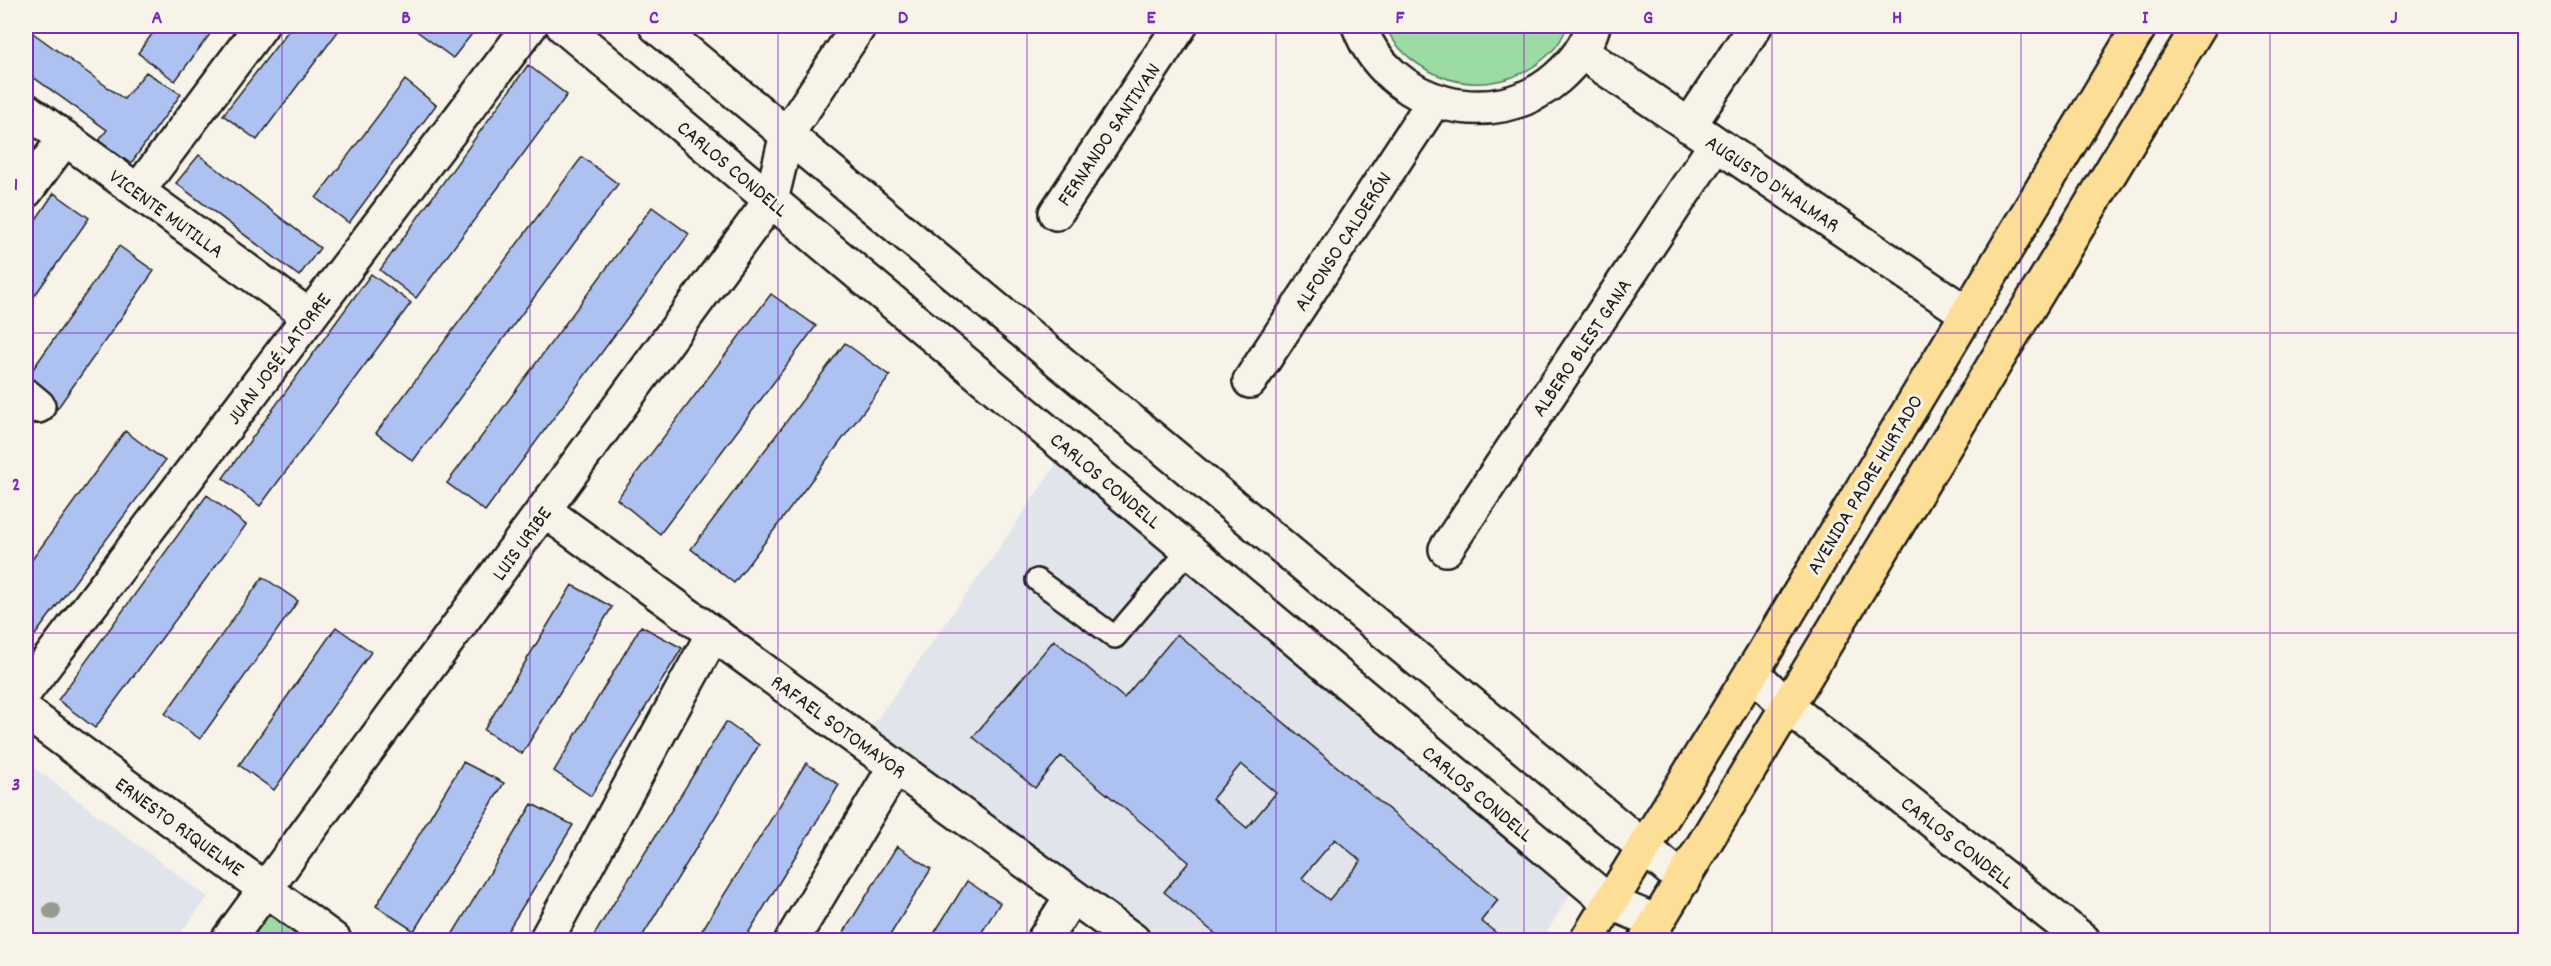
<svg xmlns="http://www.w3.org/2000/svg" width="2551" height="966" font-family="Dekko,sans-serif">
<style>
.built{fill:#e1e4eb}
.green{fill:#9cdba4;stroke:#5c7c60;stroke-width:1.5}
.building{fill:#aec2f1;stroke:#1c1c1c;stroke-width:1.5;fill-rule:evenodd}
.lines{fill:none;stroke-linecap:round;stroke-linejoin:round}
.lane-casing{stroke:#1c1c1c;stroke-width:26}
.street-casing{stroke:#1c1c1c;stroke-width:38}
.secondary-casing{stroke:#1c1c1c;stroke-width:38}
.primary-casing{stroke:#1c1c1c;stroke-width:38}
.lane{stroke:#f7f3e8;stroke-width:21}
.street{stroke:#f7f3e8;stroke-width:33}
.secondary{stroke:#f7f3e8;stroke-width:33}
.primary{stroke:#fdde96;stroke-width:33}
.tree{fill:#939c8e}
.grid{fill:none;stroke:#7b2cbf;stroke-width:1.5;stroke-opacity:0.55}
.labels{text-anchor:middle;stroke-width:6;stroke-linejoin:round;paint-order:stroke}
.street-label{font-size:21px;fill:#1c1c1c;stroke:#f7f3e8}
.neatline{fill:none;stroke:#7b2cbf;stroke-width:2}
.grid-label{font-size:20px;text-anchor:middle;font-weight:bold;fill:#7b2cbf}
</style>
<rect width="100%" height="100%" fill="#f7f3e8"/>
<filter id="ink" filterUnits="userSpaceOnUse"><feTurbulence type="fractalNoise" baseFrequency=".0167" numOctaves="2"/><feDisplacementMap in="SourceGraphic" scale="12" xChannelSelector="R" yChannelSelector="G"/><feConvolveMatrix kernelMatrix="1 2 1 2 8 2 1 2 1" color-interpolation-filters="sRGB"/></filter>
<g filter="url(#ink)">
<path class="built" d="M1061,457L1573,889L1542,940H1153L866,734L989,563Z
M26,762L208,897L175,940H26Z"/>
<path class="green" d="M1386,26H1568C1564,33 1560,43 1554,49C1519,87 1464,94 1421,66C1407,57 1391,42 1386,26Z
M268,910L309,940H246Z"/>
<path class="building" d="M158,26H216L175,81L138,53Z
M292,26H342L257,140L223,115Z
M410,26H468L475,30L453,58Z
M26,28L124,99L146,72L181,94L129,166L98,142L107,130L26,72Z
M528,65L567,95L416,298L380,270Z
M405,80L436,105L349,223L316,198Z
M199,155L320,248L299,276L176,183Z
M582,157L618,184L413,461L376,433Z
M54,193L89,218L26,308V234Z
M652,207L689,234L485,511L447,483Z
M119,246L154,271L57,409L26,386V379Z
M371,274L411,303L260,506L223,478Z
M771,294L816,326L660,534L617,499Z
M845,343L890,376L734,583L691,549Z
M125,431L165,461L26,647V568Z
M207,495L246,525L95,728L58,700Z
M263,577L298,601L200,739L165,714Z
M572,585L612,607L522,754L484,730Z
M641,626L682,648L591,796L554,771Z
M336,627L371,652L274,790L239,765Z
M1177,634L1498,900L1481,921L1505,940H1223L1164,892L1189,862L1061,756L1035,788L973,737L1054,640L1124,698ZM1241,764L1276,793L1247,828L1212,799ZM1335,839L1361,861L1329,900L1302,878Z
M726,722L759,745L640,940H591Z
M463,762L504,783L414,931L376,906Z
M806,763L839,785L744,940H696Z
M532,804L573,825L502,940H449Z
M897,846L931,869L887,940H839Z
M967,881L1000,903L977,940H930Z"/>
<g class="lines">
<defs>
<path id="lane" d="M1037,580L1115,637L1189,550"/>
<path id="street" d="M1359,26C1388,106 1493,134 1557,78C1573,64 1587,46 1593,26
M1581,52L1966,313
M26,110L309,316
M1689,126L1755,26
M26,191L65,138
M138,191L261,26
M1056,213L1180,26
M1250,381L1434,101
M26,396L38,406
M545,511L1133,940
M1446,549L1716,144
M26,690L530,26
M26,712L334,940
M228,940L771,200L787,134L859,26
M546,940L713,634
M792,940L895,767
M1044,940L1072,896"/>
<path id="secondary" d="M563,26L1609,902L1657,922
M656,26L1683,880
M1752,672L1788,707L2083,940"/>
<path id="primary" d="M1587,940L1765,651L2140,26
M1646,940L2199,26"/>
</defs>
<use href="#lane" class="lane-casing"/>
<use href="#street" class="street-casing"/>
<use href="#secondary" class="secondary-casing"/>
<use href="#primary" class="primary-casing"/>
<use href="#lane" class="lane"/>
<use href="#street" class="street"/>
<use href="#secondary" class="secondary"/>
<use href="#primary" class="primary"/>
</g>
<circle class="tree" cx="52" cy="911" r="9"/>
</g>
<path class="grid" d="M282,26V940M530,26V940M778,26V940M1027,26V940M1276,26V940M1524,26V940M1772,26V940M2021,26V940M2270,26V940M26,333H2526M26,633H2526"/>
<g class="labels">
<g class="street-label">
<text transform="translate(1108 134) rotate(-56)" y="7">FERNANDO SANTIVAN</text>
<text transform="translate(733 168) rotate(40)" y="7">CARLOS CONDELL</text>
<text transform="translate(1773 183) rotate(34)" y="7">AUGUSTO D'HALMAR</text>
<text transform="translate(167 213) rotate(36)" y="7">VICENTE MUTILLA</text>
<text transform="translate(1342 241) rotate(-57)" y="7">ALFONSO CALDERÓN</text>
<text transform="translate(1581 347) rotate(-56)" y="7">ALBERO BLEST GANA</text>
<text transform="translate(278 358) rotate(-53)" y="7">JUAN JOSÉ LATORRE</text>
<text transform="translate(1106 480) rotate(40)" y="7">CARLOS CONDELL</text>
<text transform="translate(1864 484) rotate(-59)" y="7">AVENIDA PADRE HURTADO</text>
<text transform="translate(521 543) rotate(-54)" y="7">LUIS URIBE</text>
<text transform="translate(839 726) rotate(36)" y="7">RAFAEL SOTOMAYOR</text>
<text transform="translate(1478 793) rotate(40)" y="7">CARLOS CONDELL</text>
<text transform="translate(180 826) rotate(36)" y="7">ERNESTO RIQUELME</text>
<text transform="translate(1958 842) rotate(38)" y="7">CARLOS CONDELL</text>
</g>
</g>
<rect width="2551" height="966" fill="none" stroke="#f7f3e8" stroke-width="66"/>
<rect x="33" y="33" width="2485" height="900" class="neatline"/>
<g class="grid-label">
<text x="157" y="23">A</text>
<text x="406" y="23">B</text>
<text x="654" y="23">C</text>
<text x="903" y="23">D</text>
<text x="1151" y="23">E</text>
<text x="1400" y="23">F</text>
<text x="1648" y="23">G</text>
<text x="1897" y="23">H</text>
<text x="2145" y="23">I</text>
<text x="2394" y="23">J</text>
<text x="16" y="190">1</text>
<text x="16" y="490">2</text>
<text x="16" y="790">3</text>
</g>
</svg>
